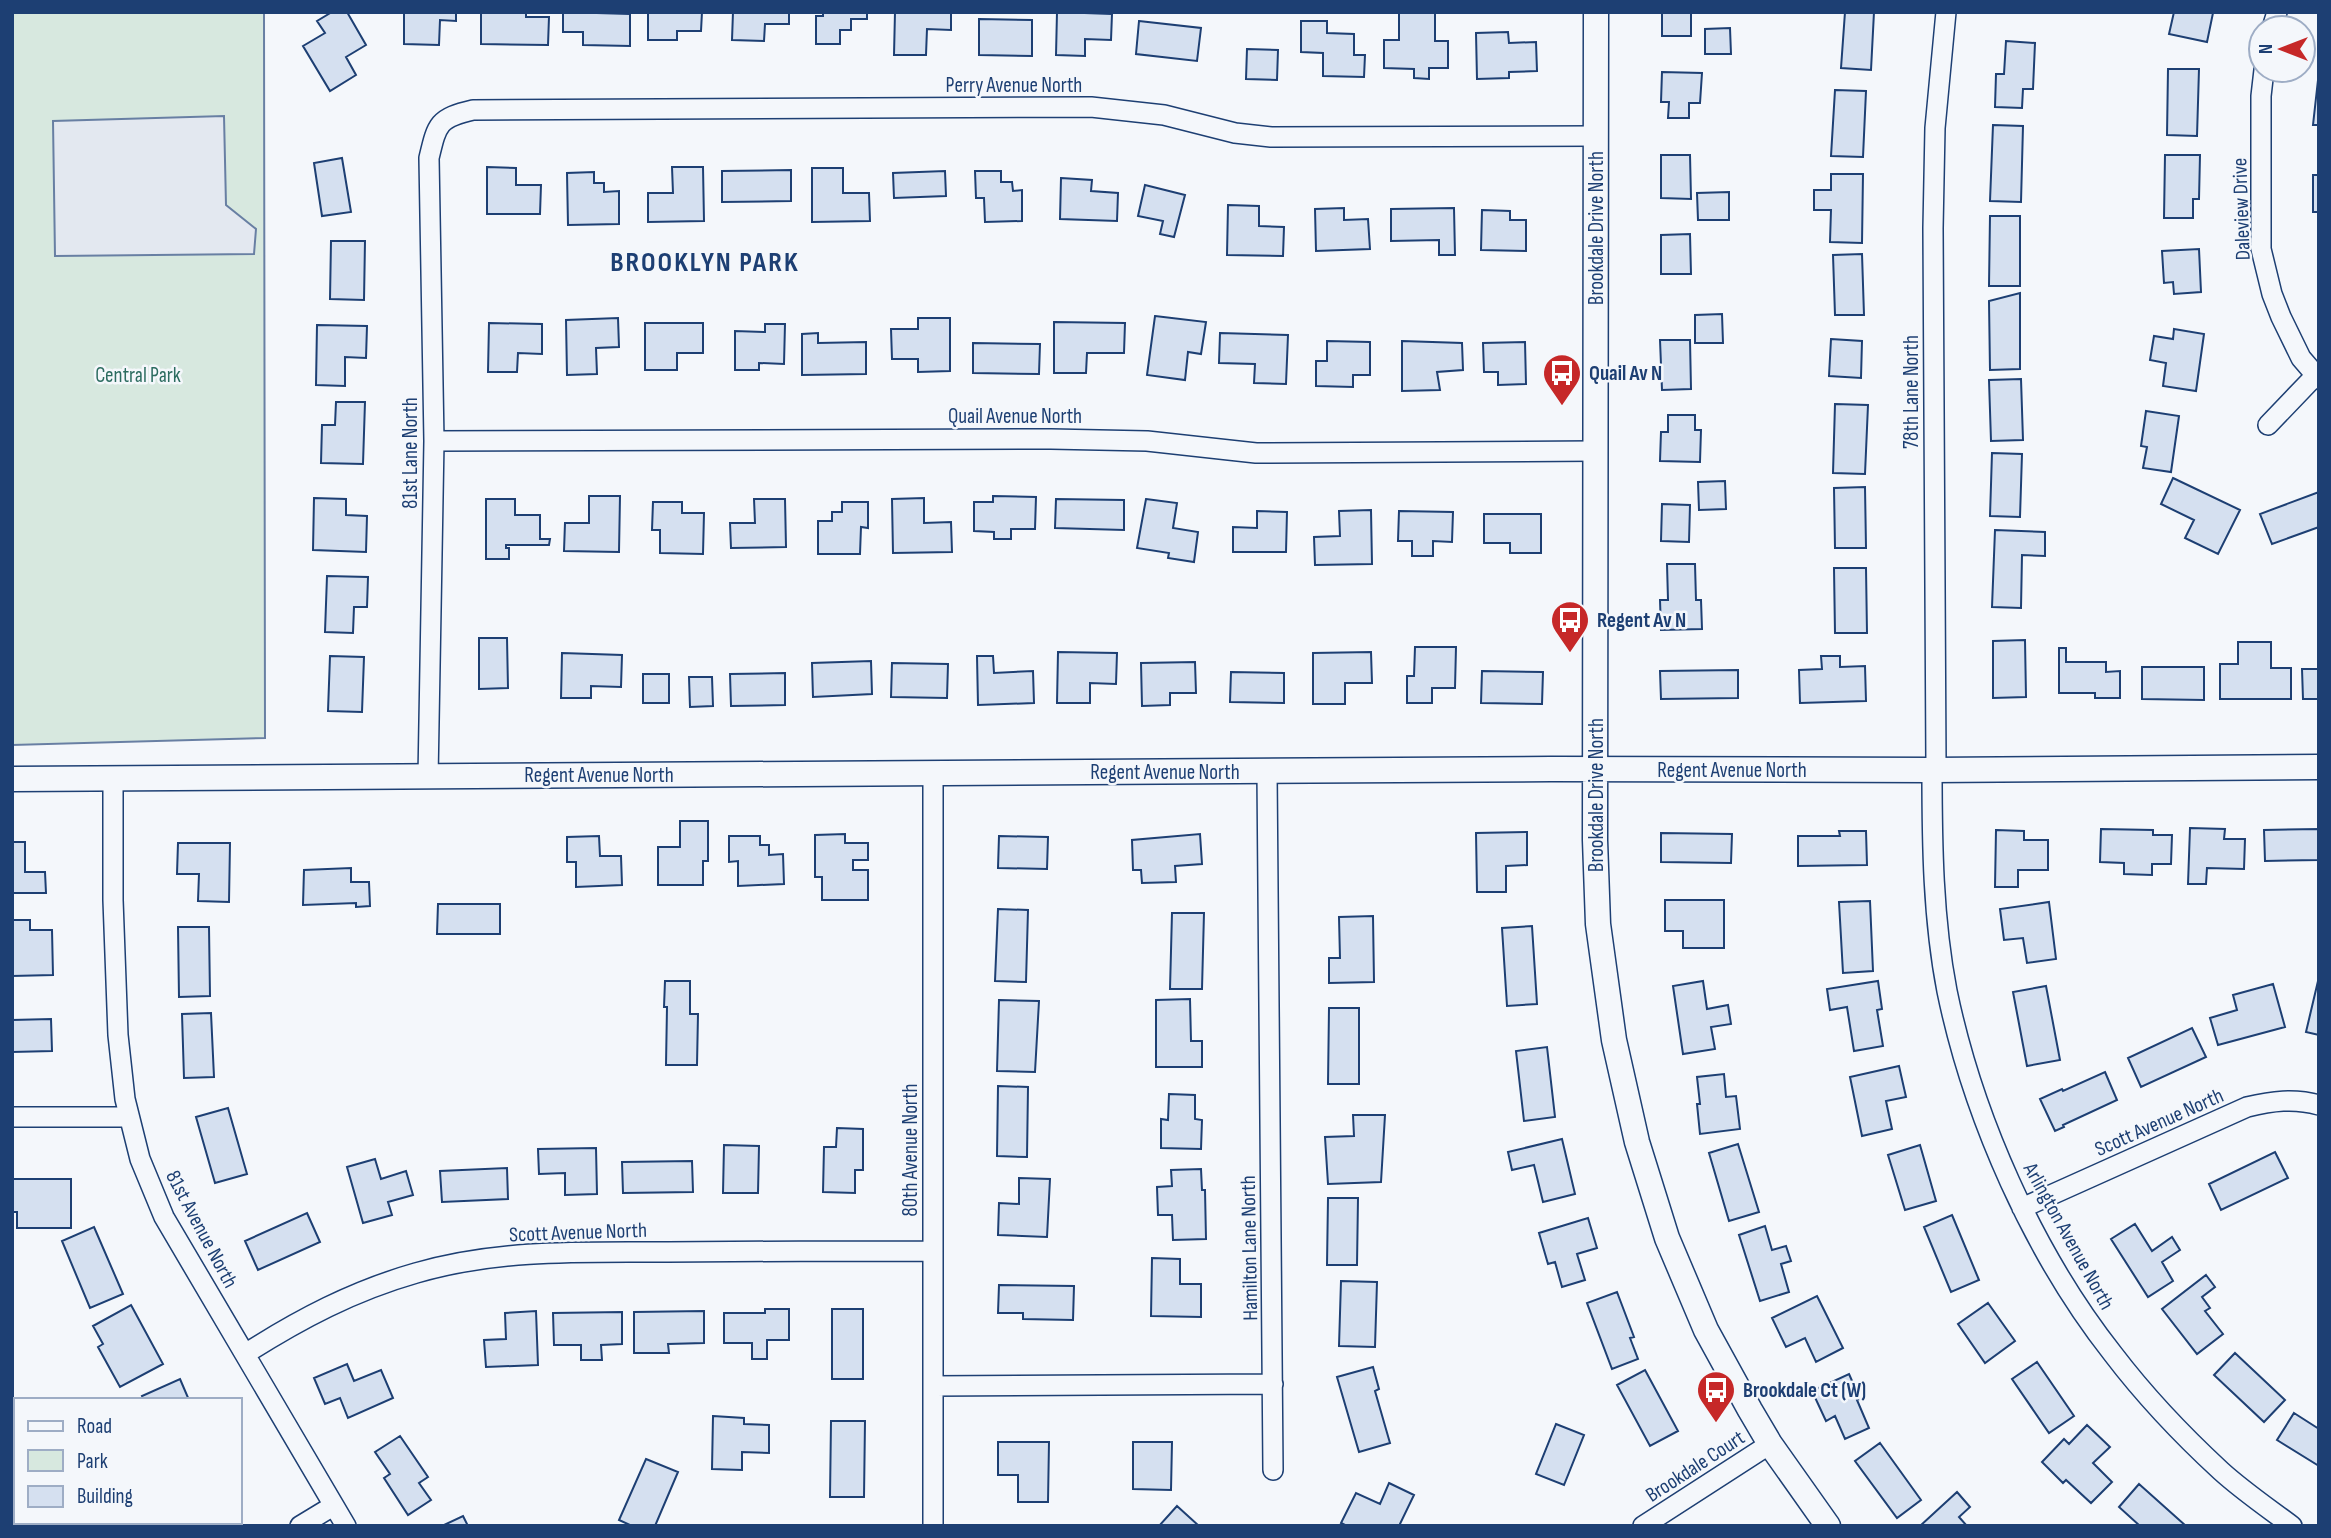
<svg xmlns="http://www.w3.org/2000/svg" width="2331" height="1538" font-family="'Sofia Sans Condensed',sans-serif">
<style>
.green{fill:#d7e8df;stroke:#687fa3;stroke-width:2}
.parking{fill:#e3e8f0;stroke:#687fa3;stroke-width:2}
.building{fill:#d5e0f0;stroke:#1d3f73;stroke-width:2}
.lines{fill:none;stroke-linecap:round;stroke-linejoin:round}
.minor-casing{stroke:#1d3f73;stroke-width:22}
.tertiary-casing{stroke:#1d3f73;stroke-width:27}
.minor{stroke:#f4f7fb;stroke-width:19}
.tertiary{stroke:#f4f7fb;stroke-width:24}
.labels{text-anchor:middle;stroke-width:5;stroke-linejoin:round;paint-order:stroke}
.street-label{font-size:21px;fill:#1d3f73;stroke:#f4f7fb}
.poi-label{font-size:21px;font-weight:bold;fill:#1d3f73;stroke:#f4f7fb;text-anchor:start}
.park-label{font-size:21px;fill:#2c6c60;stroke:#f4f7fb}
.district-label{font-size:28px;font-weight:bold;letter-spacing:2px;fill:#1d3f73;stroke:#f4f7fb}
</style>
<rect width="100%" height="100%" fill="#f4f7fb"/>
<path class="green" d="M12,12H264L265,738L12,745Z"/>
<path class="parking" d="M224,116L226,205L256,229L254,254L55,256L53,121Z"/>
<path class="building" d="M332,12H347L366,45L346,57L356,75L330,91L303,46L325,33L317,21Z
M404,12H456V21L440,20L439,45L404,44Z
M481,12H526V17H549L548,45L481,44Z
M563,12L630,14V46L583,45V32H563Z
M648,12H702L701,31H677V40H648Z
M733,12H789V24H765L764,41L732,40Z
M823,12H867V19H851V30H840V44H816V16H823Z
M895,12H951V30L927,29L926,55H894Z
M1057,12L1112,14L1111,40L1085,39V56L1056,55Z
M1399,12H1435V41H1448V68H1429V79L1414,78V69L1384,68V40H1399Z
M1662,12H1691V36H1662Z
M1845,12H1874L1871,70L1841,68Z
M2174,12L2213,13L2207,42L2169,34Z
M979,19L1032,20V56L979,55Z
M1139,21L1201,28L1197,61L1136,54Z
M1301,21H1327V33L1354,34V55H1365L1364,77L1323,76V53L1301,52Z
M1730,28L1731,54H1705V29Z
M1508,32L1509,43L1536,42L1537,71L1509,72V78L1477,79L1476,33Z
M2006,41L2035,43L2033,89H2023L2022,108L1995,107L1996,74H2004Z
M1247,49L1278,50L1277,80L1246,79Z
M2168,69H2199L2197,136L2167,135Z
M2319,71V125H2313Z
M1662,72L1702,73L1700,103H1689V118H1668L1669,102H1661Z
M1835,90L1866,91L1863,157L1831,156Z
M1993,125L2023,126L2021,202L1990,201Z
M1661,155H1690L1691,199L1661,198Z
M2165,155H2200L2199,199H2193V218H2164Z
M342,158L351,212L322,216L314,163Z
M487,167L516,168V185H541L540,214H487Z
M672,167H703L704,221L648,222V193H673Z
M812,168H843V193H869L870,221L812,222Z
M791,170V201L722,202V171Z
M945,171L946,196L894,198L893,173Z
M975,171H1001V182H1012L1013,191L1022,190V221L985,222L984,198H976Z
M594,172V183H604V192L619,191V224L568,225L567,173Z
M1831,174H1863L1862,243L1830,242L1831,210H1814V190H1831Z
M2313,175H2319V212H2313Z
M1061,178L1092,180L1091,191L1118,193L1117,221L1060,219Z
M1145,185L1185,195L1174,237L1160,234L1163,221L1138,216Z
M1729,192V220H1698L1697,193Z
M1228,205L1259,206V226L1284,227L1283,256L1227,255Z
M1344,208V220L1368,219L1370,249L1316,251L1315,209Z
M1454,208L1455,255H1439V240L1391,241V209Z
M1482,210L1510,211V220H1526V251L1481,250Z
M1990,216H2020V286H1989Z
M1690,234L1691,274H1661V235Z
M331,241H365L364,300L330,299Z
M2199,249L2201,292L2174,294L2173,282L2164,283L2162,251Z
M1862,254L1864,315H1835L1833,255Z
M2020,293V369L1990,370L1989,301Z
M1722,314L1723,343H1695V315Z
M1155,316L1206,322L1201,354L1188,352L1185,380L1147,375Z
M618,318L619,347L596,348L597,374L567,375L566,320Z
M918,318H950V371L918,372V359H892L891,329H918Z
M1054,322L1125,323L1124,353H1087L1086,373H1054Z
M489,323L542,324V354L518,353L517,372H488Z
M645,323H703V353H677V370H645Z
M765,324H785L784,364L759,363V370H735V331L765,332Z
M317,325L367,326L366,358L345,357V386L316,385Z
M2174,329L2204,334L2196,391L2163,386L2166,363L2150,360L2154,336L2173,339Z
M818,333V343L866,342V374L802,375V334Z
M1220,333L1288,335L1286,384L1254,383L1255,364L1219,363Z
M1831,339L1862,341L1861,378L1829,376Z
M1660,340H1690L1691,389L1662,390Z
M1327,341L1370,342V375H1353V387L1316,386V361H1327Z
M1402,341L1462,343L1463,370L1437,372L1440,390L1402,391Z
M1525,342L1526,384L1498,385V372H1484L1483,343Z
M973,343L1040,344L1039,374L973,373Z
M2021,379L2023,440L1991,441L1989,380Z
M336,402H365L363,464L321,463L322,425H335Z
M1835,404L1868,405L1865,474L1833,473Z
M2146,411L2179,416L2171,472L2143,468L2147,447L2141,446Z
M1668,415H1695V430H1701L1700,462L1660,461L1661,432H1668Z
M1992,453L2022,454L2020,517L1990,516Z
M2173,478L2240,510L2218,554L2185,538L2194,520L2161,504Z
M1725,481L1726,509L1699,510L1698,482Z
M1865,487L1866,548H1835L1834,488Z
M2319,492V527L2272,544L2260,514Z
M589,496H620L619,552L564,551L565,523H589Z
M993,496L1036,497L1035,529H1011V539H994V532L974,531V502H993Z
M314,498L346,499V515L367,516L366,552L313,550Z
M924,498V523L951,522L952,552L893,553L892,499Z
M486,499H515V515H540V539H550L549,545H506V548H509V559H486Z
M754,499H785L786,547L731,548L730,523H755Z
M1056,499L1124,500V530L1055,528Z
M1146,499L1177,503L1173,528L1198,532L1194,562L1168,558L1169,553L1137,548Z
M653,502H682V513H704L703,554L660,553V530H652Z
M842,502H868V528L861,527L860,554H818V521H832V512H842Z
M1662,504L1690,505L1689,542L1661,541Z
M1371,510L1372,564L1315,565L1314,537L1340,536L1339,511Z
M1257,511L1287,512L1286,552H1233V527L1257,528Z
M1399,511L1453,512L1452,542L1433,541V556H1412V541H1398Z
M1484,514H1541V553H1510V543H1484Z
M1995,530L2045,532V556L2022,555L2021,608L1992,607Z
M1667,564H1695L1696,600H1701L1702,629L1661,630L1660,600H1668Z
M1834,568H1866L1867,633H1835Z
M327,576L368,577L367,607H354L353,633L325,632Z
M479,638H507L508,688L479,689Z
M2025,640L2026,697L1993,698V641Z
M2238,642H2271V668H2291V699H2220V664H2238Z
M1415,647H1456L1455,688H1432V703H1407V676H1414Z
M2059,648H2066V662H2106V672L2120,671V698H2095V693H2059Z
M1058,652L1117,653L1116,684L1090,683V703H1057Z
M1371,652L1372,683H1345V704H1313V653Z
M562,653L622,655L621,687L591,686V698H561Z
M330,656L364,657L362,712L328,711Z
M977,656H993L994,673L1033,671L1034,703L978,705Z
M1821,656H1840V667L1865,666L1866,701L1800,703L1799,670L1822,669Z
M871,661L872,694L813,697L812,663Z
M1195,662L1196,693H1170V705L1142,706L1141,663Z
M892,663L948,664L947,698L891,697Z
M2142,667H2204V700L2142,699Z
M2302,669H2319V699H2303Z
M1738,670V698L1661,699L1660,671Z
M1482,671L1543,672L1542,704L1481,703Z
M1231,672L1284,673V703L1230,702Z
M785,673V705L731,706L730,674Z
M643,674H669V703H643Z
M689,677H712L713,706L690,707Z
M680,821H708V861H703V885H658V847H680Z
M2190,828L2225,829L2224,839H2245L2244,869L2207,868L2206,884H2188Z
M2101,829L2153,830V835H2172L2171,864H2152V875L2124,874V863L2100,862Z
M2319,829V860L2265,861L2264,830Z
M1996,830L2024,831V840H2048V870H2018V887H1995Z
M1839,831H1866L1867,865L1798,866V836H1840Z
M1527,832V865L1506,866V892H1477L1476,833Z
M1661,833L1732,834L1731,863L1661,862Z
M845,834V843H868V860H853V870H868V900H822V877H815V835Z
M1200,834L1202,864L1175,866L1176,882L1142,883L1141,870H1133L1132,840Z
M599,836L600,856H621L622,885L576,887V862H567V837Z
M729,836H760V845H769V855L783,854L784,884L738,886V861L729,862Z
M999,836L1048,837L1047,869L998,868Z
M12,842H25V872H45L46,893H12Z
M178,843H230L229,902L198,901L199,874H177Z
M351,868V882H369L370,906L356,907V903L303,905L304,870Z
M1665,900H1724V948H1683V931H1665Z
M1870,901L1873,971L1843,973L1839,902Z
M2049,902L2056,959L2027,963L2023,938L2004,940L2000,909Z
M438,904H500V934H437Z
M998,909L1028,910L1026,982L995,981Z
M1172,913H1204L1202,989H1170Z
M1373,916L1374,982L1329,983V958H1340L1339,917Z
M12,920H30V930H52L53,975L12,976Z
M1532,926L1537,1004L1507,1006L1502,928Z
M178,927H209L210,996L179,997Z
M665,981H690V1014H698L697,1065H666L667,1007H664Z
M1703,981L1707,1009L1728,1005L1731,1024L1711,1027L1715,1049L1683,1054L1673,986Z
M1878,981L1882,1009L1877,1010L1883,1046L1854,1051L1847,1007L1830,1010L1827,989Z
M2318,981H2319V1035L2306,1032Z
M2273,984L2285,1027L2218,1045L2210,1018L2237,1010L2233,995Z
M2046,986L2060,1060L2027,1066L2013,992Z
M1190,999L1191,1041H1202V1067H1156V1000Z
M999,1000L1039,1001L1035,1072L997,1071Z
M1329,1008H1359V1084H1328Z
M211,1013L214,1077L184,1078L182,1014Z
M51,1019L52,1051L12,1052V1020Z
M2192,1028L2206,1057L2141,1087L2128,1058Z
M1547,1047L1555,1117L1524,1121L1516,1051Z
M1899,1066L1906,1097L1886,1101L1892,1129L1862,1136L1850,1077Z
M2105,1072L2117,1100L2063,1125L2064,1127L2055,1131L2040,1099L2062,1089L2063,1091Z
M1724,1074L1726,1097L1736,1096L1740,1129L1700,1134L1697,1104H1700L1697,1077Z
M998,1086L1028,1087L1027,1157L997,1156Z
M1169,1094L1195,1095V1119L1202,1120L1201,1149L1161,1148V1119L1168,1120Z
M228,1108L247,1174L215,1183L196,1117Z
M1353,1115H1385L1381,1182L1328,1184L1325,1137L1354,1136Z
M837,1128L863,1129V1170H855V1193L823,1192L824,1147H836Z
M1562,1139L1575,1194L1543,1202L1534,1165L1512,1170L1508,1152Z
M1738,1144L1759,1212L1729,1221L1709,1153Z
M724,1145L759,1146L758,1193H723Z
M1920,1145L1936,1201L1905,1210L1888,1155Z
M596,1148L597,1194L565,1195V1173L539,1174L538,1149Z
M2275,1152L2288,1178L2221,1210L2209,1184Z
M375,1159L381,1179L406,1171L413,1195L388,1202L392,1215L363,1223L347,1167Z
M692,1161L693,1192L623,1193L622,1162Z
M507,1168L508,1199L442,1202L440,1171Z
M1201,1169L1202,1190H1205L1206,1239L1173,1240L1172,1215H1158L1157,1187L1172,1186L1171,1170Z
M1019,1178L1050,1179L1047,1237L998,1235L999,1203L1019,1204Z
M12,1179H71V1228H17V1212H12Z
M1328,1198H1358L1357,1265H1327Z
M307,1213L320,1242L258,1270L245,1241Z
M1952,1215L1979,1280L1951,1292L1924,1227Z
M1588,1218L1597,1248L1577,1254L1585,1280L1562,1287L1555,1262L1548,1264L1539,1233Z
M2135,1224L2152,1251L2172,1237L2180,1250L2162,1262L2173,1281L2148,1297L2111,1239Z
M1765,1226L1772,1250L1786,1246L1791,1261L1781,1264L1789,1292L1760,1301L1739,1235Z
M94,1227L123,1294L90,1308L62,1241Z
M1152,1258L1180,1259V1284H1201V1317L1151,1316Z
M2206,1275L2215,1287L2202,1297L2210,1308L2205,1311L2223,1334L2197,1354L2162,1309Z
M1341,1281L1377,1282L1375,1347L1339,1346Z
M999,1285L1074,1286L1073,1320L1023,1319V1313H998Z
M1617,1292L1634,1337L1630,1338L1638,1359L1612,1369L1587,1303Z
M1817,1296L1843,1348L1816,1362L1805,1338L1786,1347L1772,1318Z
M1988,1303L2015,1341L1985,1363L1958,1324Z
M131,1305L163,1364L120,1387L98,1347L103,1344L93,1326Z
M765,1309H789V1340H767V1359H752V1343H724V1313H765Z
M832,1309H863V1379H832Z
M536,1311L538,1365L486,1367L484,1340L506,1339L505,1313Z
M704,1311V1343L668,1344L669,1353H634V1312Z
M622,1312V1344L601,1345L602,1360H581V1345H554L553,1313Z
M2235,1353L2285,1400L2264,1422L2214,1375Z
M2037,1362L2074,1416L2049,1433L2012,1379Z
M347,1364L354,1381L381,1370L393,1398L348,1418L340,1398L325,1404L314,1378Z
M1373,1367L1379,1389L1375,1391L1390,1443L1359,1452L1337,1377Z
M1645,1370L1678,1431L1650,1446L1617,1385Z
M1849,1374L1860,1399L1857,1400L1869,1428L1845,1439L1835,1416L1826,1421L1812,1391Z
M180,1379L189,1400H144L142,1396Z
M2294,1413L2319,1429V1466L2277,1440Z
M713,1416L744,1418V1424L769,1425V1453L742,1452V1470L712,1469Z
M831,1421H865L864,1497H830Z
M1556,1424L1584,1435L1564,1485L1536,1474Z
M2087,1425L2110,1447L2093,1463L2112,1482L2091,1503L2066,1480L2063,1483L2042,1462L2064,1439L2069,1444Z
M400,1436L428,1477L419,1483L431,1500L408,1515L384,1478L390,1474L375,1452Z
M998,1442H1049L1048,1502H1018V1475H998Z
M1133,1442H1172L1171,1490L1133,1489Z
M1880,1443L1921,1500L1897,1518L1855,1461Z
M646,1459L678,1472L655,1526H632L619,1520Z
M1389,1483L1414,1495L1399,1526H1347L1341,1523L1356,1493L1380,1504Z
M2139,1484L2186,1526H2140L2119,1507Z
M1957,1492L1970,1507L1959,1517L1967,1526H1920Z
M1177,1506L1199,1526H1159Z
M463,1516L468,1526H442Z
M85,1522H123L120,1526H82Z"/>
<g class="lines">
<defs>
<path id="minor" d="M1946,12L1935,128L1933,228L1936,765L1932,770C1932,844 1933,919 1947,991C1973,1117 2034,1254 2113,1354C2145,1396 2182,1435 2221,1471C2243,1491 2268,1508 2292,1526
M2272,28L2277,12
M2264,70L2261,96V249L2272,294L2281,317L2301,358L2319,379
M2268,425L2315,376
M434,441L1051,439L1147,441L1256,453L1595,451
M1267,772L1273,1470
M933,774V1526
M113,778V900L118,1035L125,1099L140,1159L164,1217L346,1526
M428,778L434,441L429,158C437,124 438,118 473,110L1091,107L1164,115L1235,133L1271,137L1596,136
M12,1117H129
M2022,1208L2247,1107C2272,1101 2294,1098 2319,1105
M245,1354C300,1319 353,1291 416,1273C498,1249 584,1252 668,1252C756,1251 845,1251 933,1251
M933,1386L1273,1384
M300,1526L333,1506
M1643,1526L1770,1444"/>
<path id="tertiary" d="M1596,12L1595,840L1598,924L1614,1040L1637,1142L1667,1238L1706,1330L1750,1410L1770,1444L1828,1526
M12,779L1551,769L1932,770L2319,767"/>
</defs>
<use href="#minor" class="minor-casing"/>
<use href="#tertiary" class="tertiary-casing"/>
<use href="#minor" class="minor"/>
<use href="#tertiary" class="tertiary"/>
</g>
<defs>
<symbol id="bus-pin" viewBox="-11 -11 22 30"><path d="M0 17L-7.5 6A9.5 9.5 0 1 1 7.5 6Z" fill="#c62828" stroke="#f4f7fb"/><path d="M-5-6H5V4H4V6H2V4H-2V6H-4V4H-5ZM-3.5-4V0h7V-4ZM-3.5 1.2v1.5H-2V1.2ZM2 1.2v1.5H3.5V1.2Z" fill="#fff"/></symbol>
</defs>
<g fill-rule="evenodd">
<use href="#bus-pin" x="1540" y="351" width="44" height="60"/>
<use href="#bus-pin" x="1548" y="598" width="44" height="60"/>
<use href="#bus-pin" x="1694" y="1368" width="44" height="60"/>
</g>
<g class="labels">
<g class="street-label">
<text x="1014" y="92">Perry Avenue North</text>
<text transform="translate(2241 209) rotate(-92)" y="7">Daleview Drive</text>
<text transform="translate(1596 228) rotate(-90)" y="7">Brookdale Drive North</text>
<text transform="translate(1911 392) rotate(-90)" y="7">78th Lane North</text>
<text x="1015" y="423">Quail Avenue North</text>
<text transform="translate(410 453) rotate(-90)" y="7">81st Lane North</text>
<text x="1732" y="777">Regent Avenue North</text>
<text x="1165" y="779">Regent Avenue North</text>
<text x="599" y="782">Regent Avenue North</text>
<text transform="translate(1596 795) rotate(-90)" y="7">Brookdale Drive North</text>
<text transform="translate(2159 1122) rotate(-24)" y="7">Scott Avenue North</text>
<text transform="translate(910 1150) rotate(-90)" y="7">80th Avenue North</text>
<text transform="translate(202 1229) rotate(62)" y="7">81st Avenue North</text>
<text transform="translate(578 1232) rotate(-2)" y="7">Scott Avenue North</text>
<text transform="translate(2069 1236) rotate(61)" y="7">Arlington Avenue North</text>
<text transform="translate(1249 1248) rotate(-91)" y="7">Hamilton Lane North</text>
<text transform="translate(1695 1466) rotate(-33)" y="7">Brookdale Court</text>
</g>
<g class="poi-label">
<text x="1589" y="380">Quail Av N</text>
<text x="1597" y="627">Regent Av N</text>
<text x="1743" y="1397">Brookdale Ct (W)</text>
</g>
<g class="park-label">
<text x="138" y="382">Central Park</text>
</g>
<g class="district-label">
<text x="705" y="271">BROOKLYN PARK</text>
</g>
</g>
<rect width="2331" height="1538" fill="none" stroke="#1d3f73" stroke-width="28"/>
<rect x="14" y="1398" width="228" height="126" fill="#f4f7fb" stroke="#9eadc5" stroke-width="2"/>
<rect x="28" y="1421" width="35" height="10" fill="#f4f7fb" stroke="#9eadc5" stroke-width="2"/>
<text x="77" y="1433" font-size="21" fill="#1d3f73">Road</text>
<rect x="28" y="1450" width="35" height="21" fill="#d7e8df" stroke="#9eadc5" stroke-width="2"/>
<text x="77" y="1468" font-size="21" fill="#1d3f73">Park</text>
<rect x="28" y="1486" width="35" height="21" fill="#d5e0f0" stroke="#9eadc5" stroke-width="2"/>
<text x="77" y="1503" font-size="21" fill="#1d3f73">Building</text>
<g transform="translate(2282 49) rotate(270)"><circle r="33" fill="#f4f7fb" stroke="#9eadc5" stroke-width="2"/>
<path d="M0-5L12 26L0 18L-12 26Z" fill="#c62828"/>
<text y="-10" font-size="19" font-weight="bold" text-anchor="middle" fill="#1d3f73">N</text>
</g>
</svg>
